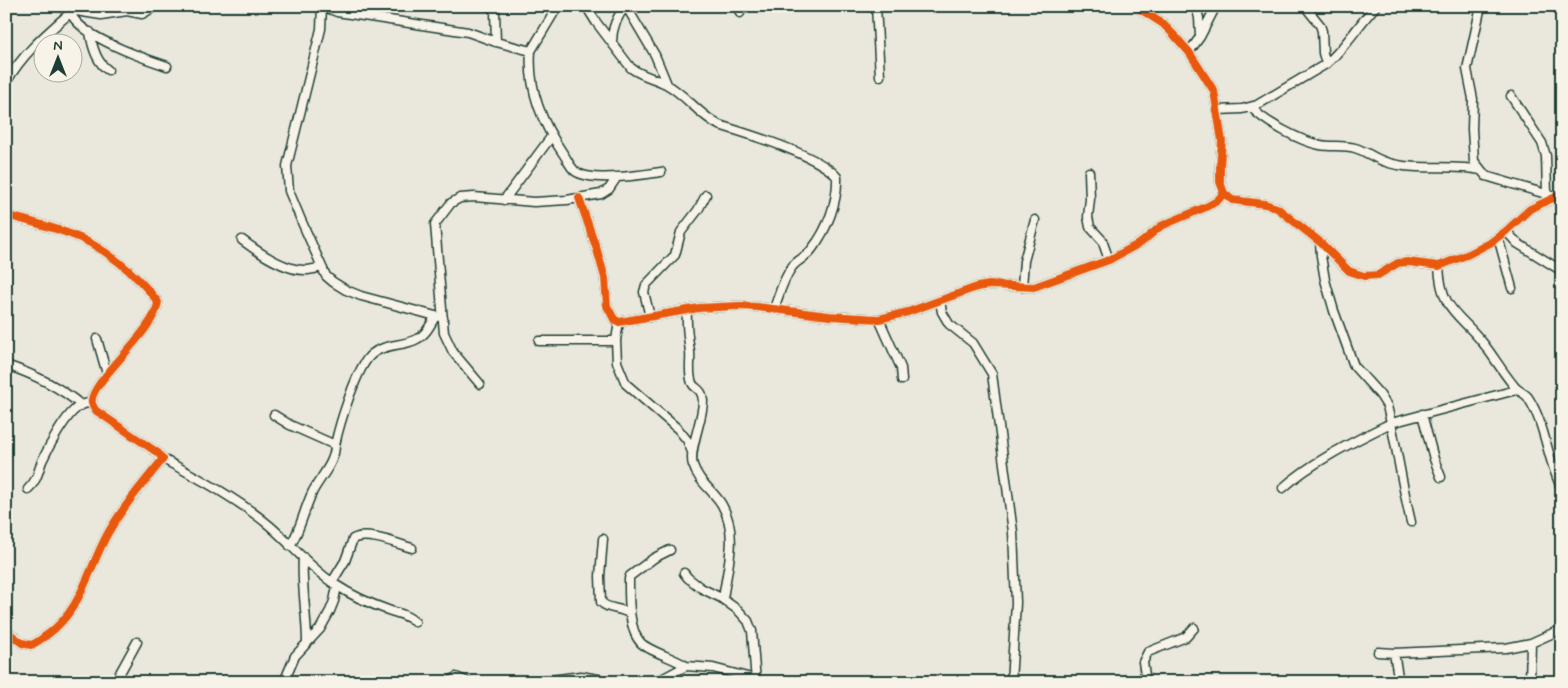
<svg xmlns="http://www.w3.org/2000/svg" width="1568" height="688" font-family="Mynerve,sans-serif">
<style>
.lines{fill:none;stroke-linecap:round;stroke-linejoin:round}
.minor-casing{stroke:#1f3d34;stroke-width:11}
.minor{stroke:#f7f3e8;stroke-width:8}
.cycleway-casing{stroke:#f7f3e8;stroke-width:11}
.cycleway{stroke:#e8590c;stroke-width:8}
</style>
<rect width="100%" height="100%" fill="#eae8dd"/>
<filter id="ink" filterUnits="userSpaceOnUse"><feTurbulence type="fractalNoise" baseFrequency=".02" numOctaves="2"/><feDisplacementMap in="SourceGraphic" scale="10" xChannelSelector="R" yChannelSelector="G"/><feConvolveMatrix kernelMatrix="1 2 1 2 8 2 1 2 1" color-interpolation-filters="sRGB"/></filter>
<g filter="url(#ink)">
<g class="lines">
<defs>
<path id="minor" d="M70,6C67,33 146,59 167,66
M322,6L321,29L287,166L289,191L301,220L326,276L333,282L346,290L361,296L443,318
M322,6L337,12L468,32L496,42L531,51L558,6
M490,6L495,12L496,42
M586,6L596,22L631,68C642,76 654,78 666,84C686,95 699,115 719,125C748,134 819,155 837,177C838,202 827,230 812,249C807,257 797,260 792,267C783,279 779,295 774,309
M626,6L655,55L667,84
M739,6L740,13
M876,6L880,76
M1135,6L1163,24L1174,35L1189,52L1214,91L1222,141L1220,166V182L1224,193L1232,200L1265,204L1277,208L1320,242L1349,271L1364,276L1378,275L1398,263L1408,262L1439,266L1469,254L1490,243L1506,231L1530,209L1562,194
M1196,6L1199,18L1200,36
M1307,6L1308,10L1320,25L1322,31L1323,53L1326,64
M1481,6L1467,69L1473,99L1472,129L1474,161L1486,176L1556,197
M70,10L101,15L127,11L142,14L156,6
M90,32C92,46 96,62 108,70
M612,42C612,29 616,17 626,6
M531,51C528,90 542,123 564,155C567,159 570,167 575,171C590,183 642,175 661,172
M1189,52L1200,37L1216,6
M6,83C22,54 46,34 70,13
M1511,96L1542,143L1546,156L1547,194
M1251,107C1264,122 1300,141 1320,145C1332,147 1343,145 1355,148C1366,151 1375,159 1386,162C1391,164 1398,165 1404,166C1429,169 1457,165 1480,170
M1217,110L1242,109L1257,105L1326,64C1346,47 1358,25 1376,6
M1089,172L1090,199L1088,217L1090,227L1102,240L1109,260
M579,198L597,250L605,278L607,306L614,319L619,322L699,308L738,306L757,307L829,316L879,319L908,312L977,287L989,285L1034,287L1109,260L1142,242L1161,226L1206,207L1217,201L1224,193
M504,200L551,137
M6,215C27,221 49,226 70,234C102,245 137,274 158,302C156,331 87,384 92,403C92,405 94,407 95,410L158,453L163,459C144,482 123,507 108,533C88,569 82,610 47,635C42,638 37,643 31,645L22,643L6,631
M1506,231L1517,243L1562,271
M1498,237L1512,288
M242,240C258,252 286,271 306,270C311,270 317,268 322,267
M1320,242L1321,256L1325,280L1334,311L1354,366L1380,395L1387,406L1391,423L1516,390
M1439,266C1441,311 1458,312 1483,343C1494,357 1503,373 1515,387C1519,392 1526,393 1529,399C1546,426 1547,460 1562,489
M1022,287L1024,261L1035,220
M940,301L942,312L949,324L973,343L992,374L1013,532L1016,603L1011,682
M687,310C686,327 688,336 690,352C691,362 688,373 692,383C695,390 702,387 703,401C703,420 688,451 693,465C699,483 714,491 722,505C739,535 727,568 723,599
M650,317L644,292L646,285L675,255L681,232L698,210L706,195
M879,319L901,368L902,380
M97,339L107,374
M616,340L617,362L626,384L678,429L687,440L692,452
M539,341H613L616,340L619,322
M6,365C33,374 60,387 81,405
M480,384L453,352L444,333L435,224L451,203L460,198L474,197L534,202L567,200L601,194L609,189L617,177
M1422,414L1434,459L1441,477
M274,415L290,425L335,445C335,463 321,476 313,491C304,509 301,529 290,546
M335,445C339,426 357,365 372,354C384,344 402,346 415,340C425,336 430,326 435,317
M163,459C200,479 238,499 270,526C292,545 311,569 336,585C351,595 371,604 388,610C399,614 406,614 415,622
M1283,488C1311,462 1357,440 1391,423C1398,456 1403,489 1411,522
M28,489C37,481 38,472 42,461C48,448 67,412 80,406C83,404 88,403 91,403
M603,539L600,576L601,602C608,610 621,607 630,614
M670,550L654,558L630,576L629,579C629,596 628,630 641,643C649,651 674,658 686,666
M303,557C301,586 307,614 307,643
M684,573L688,578L701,588L721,598L738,610L748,621L752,631L756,682
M332,582L345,561L353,539C366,531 398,544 412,548
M1378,652L1394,653L1506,648L1531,643L1562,629
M1394,653L1399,682
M115,682L137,642
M284,682L295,656L320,629L330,611L334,601L337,586
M450,682L456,677L468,682
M536,682L581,676L614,682
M656,682L686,666L713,668L755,679
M1146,682L1143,662L1148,652L1186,637L1194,628
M1530,682L1531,643"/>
</defs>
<use href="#minor" class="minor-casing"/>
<use href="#minor" class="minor"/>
<defs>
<path id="cycleway" d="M1135,6L1163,24L1174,35L1189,52L1214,91L1222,141L1220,166V182L1224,193L1232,200L1265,204L1277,208L1320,242L1349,271L1364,276L1378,275L1398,263L1408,262L1439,266L1469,254L1490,243L1506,231L1530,209L1562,194
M579,198L597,250L605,278L607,306L614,319L619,322L699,308L738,306L757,307L829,316L879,319L908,312L977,287L989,285L1034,287L1109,260L1142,242L1161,226L1206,207L1217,201L1224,193
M6,215C27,221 49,226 70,234C102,245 137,274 158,302C156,331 87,384 92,403C92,405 94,407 95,410L158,453L163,459C144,482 123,507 108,533C88,569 82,610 47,635C42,638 37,643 31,645L22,643L6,631"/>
</defs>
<use href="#cycleway" class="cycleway-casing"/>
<use href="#cycleway" class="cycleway"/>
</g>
</g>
<rect width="1568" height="688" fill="none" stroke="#f7f3e8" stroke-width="25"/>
<rect x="12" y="12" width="1543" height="663" fill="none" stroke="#1f3d34" stroke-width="2" filter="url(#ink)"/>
<g transform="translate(58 58)"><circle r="24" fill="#f7f3e8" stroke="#a1aaa0"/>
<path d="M0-4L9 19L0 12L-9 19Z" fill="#1f3d34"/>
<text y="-8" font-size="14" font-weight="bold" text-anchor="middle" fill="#1f3d34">N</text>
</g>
</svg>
